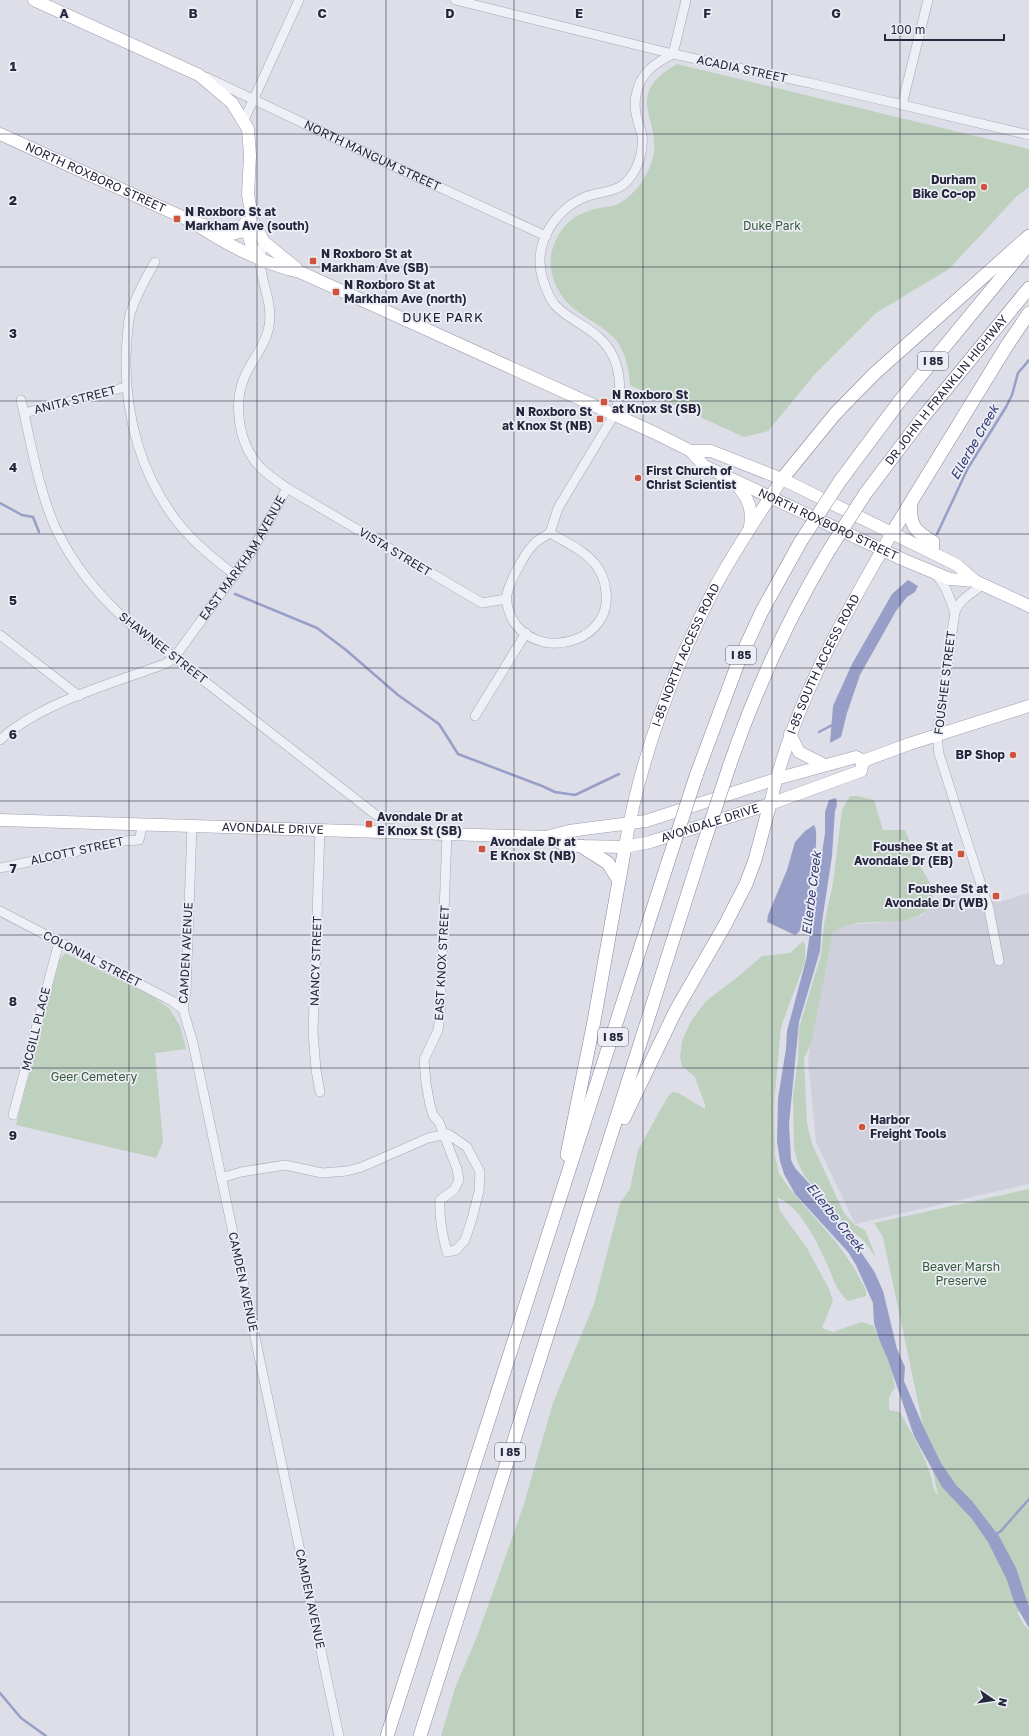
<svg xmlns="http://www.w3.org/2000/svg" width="1029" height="1736" font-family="'Golos Text',sans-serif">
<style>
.built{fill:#cfd0dc}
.green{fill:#bed1bf}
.water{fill:#979fc8}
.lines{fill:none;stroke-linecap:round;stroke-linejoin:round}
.stream{stroke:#979fc8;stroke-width:2.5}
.minor-casing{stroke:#a6a7b4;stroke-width:10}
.major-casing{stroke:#9c9eb3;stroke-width:13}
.highway-casing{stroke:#84869e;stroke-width:14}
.minor{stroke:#eff0f5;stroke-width:9}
.major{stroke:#fff;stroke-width:12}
.highway{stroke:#fff;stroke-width:13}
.highway-bridge-casing{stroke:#84869e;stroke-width:14;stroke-linecap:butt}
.highway-bridge{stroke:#fff;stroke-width:13}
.grid{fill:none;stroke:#26273d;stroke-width:1;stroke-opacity:0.55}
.poi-dot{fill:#cf543e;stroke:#ecedf5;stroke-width:1.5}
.labels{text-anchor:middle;stroke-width:3.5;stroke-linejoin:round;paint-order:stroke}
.shield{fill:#ecedf5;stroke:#616274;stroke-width:1}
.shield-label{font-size:11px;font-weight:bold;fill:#26273d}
.street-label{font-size:12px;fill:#26273d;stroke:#ecedf5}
.poi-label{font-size:12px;font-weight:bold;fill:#26273d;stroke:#ecedf5;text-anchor:start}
.park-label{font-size:12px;fill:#335938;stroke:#ecedf5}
.neighbourhood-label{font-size:13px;letter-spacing:1px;fill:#19192e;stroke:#ecedf5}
.water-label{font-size:13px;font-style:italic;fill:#303972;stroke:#ecedf5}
.grid-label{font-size:13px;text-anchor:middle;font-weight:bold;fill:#26273d;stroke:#ecedf5;stroke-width:3.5;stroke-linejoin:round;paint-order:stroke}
</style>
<rect width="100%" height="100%" fill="#dddee7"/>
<path class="built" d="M1029,893V1184L855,1224L816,1142L808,1060L833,925L862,924L907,920L922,916L935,900L958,895L1000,902Z"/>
<path class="green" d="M677,64L1029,149V187L1017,196L949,269L876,313L815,374L768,431L744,437L630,385C629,369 626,354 616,340C605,327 590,321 577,311C557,297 544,268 554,245C561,225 575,214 595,209C602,207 610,207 616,205C632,198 645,180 651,164C667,121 618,98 677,64Z
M850,796H858L874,800L883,830H905L918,862L933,888V903C930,906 926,911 922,914C896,930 863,913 833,932L811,1045L804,1058L807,1123L812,1144L844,1213L855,1225L865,1230L876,1257L862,1239L845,1225L804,1175L798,1163L794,1149L793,1096L798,1060L799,1028L821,955L824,924L833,883L842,810Z
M803,941L805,945V962L781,1027L774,1105L775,1156L779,1173L790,1189L836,1242L853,1266L866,1290V1296L848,1301C836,1290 833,1278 827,1264C816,1240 801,1208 777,1197L780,1211L807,1248L829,1289L833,1301L822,1328L833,1332L861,1322L874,1326L880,1342L888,1353L895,1387L889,1397V1410L900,1412C911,1432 923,1452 930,1473C933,1482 932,1489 938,1496L883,1237L874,1223L1029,1189V1608L1017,1612L1024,1625L1029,1630V1736H441L455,1688L478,1634L523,1507L553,1403L594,1304L620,1203L630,1189L638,1150L668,1096L673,1092L678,1093L705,1109V1105L695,1077L682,1066L680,1057L682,1041L691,1021L706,1001L739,976L762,956L790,953Z
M65,953L152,996L169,1008L180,1026L186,1049L155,1053L163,1142L156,1158L16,1125L59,961Z"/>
<path class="water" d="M908,580L918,586L915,592L907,597L896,611L860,675L847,713L841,737L830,743L833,706L852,664L892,594Z
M836,798L837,805L835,811L832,856L822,922L820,951L799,1022L789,1124L791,1160L795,1168L817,1192L829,1208L833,1218L852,1239L874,1271L883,1291L897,1349L905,1367L904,1381L924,1428L941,1463L956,1485L972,1501L999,1536L1016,1568L1029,1607V1628L1014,1602L1007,1580L988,1542L972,1519L942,1487L914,1436L888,1360L879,1339L874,1323L873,1303L856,1265L848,1252L795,1194L784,1174L780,1161L777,1142L778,1098L786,1049L787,1031L806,960L825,833V812L829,800Z
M814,825C822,835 806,907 803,923L799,932L795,935L767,922L768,915L787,870L795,842L805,831Z"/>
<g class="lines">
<path class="stream" d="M0,503L22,515L33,517L39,532
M937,534L968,468L1006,407L1012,395L1018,373L1029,360
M235,594L317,628L346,650L398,695L439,724L458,754L542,786L555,792L575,795L619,774
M819,732L834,724
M995,1535L1001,1531L1029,1499
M0,1693L21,1718L46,1736"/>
<defs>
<g id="minor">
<path d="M455,0L673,54L810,83L1029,135"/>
<path id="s1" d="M206,77L404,171L546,236"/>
<path d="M902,105L928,0"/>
<path d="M244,120L299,0"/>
<path d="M264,242C262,249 260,256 260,263C262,285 273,303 269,326C266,345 251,361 244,378C233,406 239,445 260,467C268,475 278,482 287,488L482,603L506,599"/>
<path d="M155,262C145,279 136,296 130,314C127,328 127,343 126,357C125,416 141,476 179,524C195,544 215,560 235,575"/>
<path d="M21,400C31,442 38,489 56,529C73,564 97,594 126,620L376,815L391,819L399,816"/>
<path d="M24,413L126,387"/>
<path d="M550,533L558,508L614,415C625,388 620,354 596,335C583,324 567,318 555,305C549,298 546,289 543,280C532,246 553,211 585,197C601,191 618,193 629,179C638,168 644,151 642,136C641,129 637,121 636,113C633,99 638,81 648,71C655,63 664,59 673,54L686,0"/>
<path d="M550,533C565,542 584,550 595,564C602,572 605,581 606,592C612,640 545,661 516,625C510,617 505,603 507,594C510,581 525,552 535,543C539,539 545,536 550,533Z"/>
<path d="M936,574L946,589L955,612"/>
<path d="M982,585C972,594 960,598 955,612L937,737L939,754L989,909L999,961"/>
<path d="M0,635L79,696"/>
<path d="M475,716L526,633"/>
<path id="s2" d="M0,740C41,702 115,683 167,663L174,658L253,549L287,488"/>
<path d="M192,825L186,992L183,1009L193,1043L339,1736"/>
<path d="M320,830L313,1032L316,1070L320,1092"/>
<path d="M0,868L124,841L139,840L143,824"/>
<path d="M0,911L172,1001L183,1009"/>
<path d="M13,1115L59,942"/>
<path d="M221,1178L241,1172L285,1165L322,1173L347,1171L362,1167L428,1138L448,1134L467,1147L480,1172L479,1191L472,1219L465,1240L456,1250L447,1252C442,1234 439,1219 440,1200L454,1190L459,1180L457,1169L439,1122L433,1115L430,1105L426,1083L424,1060L438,1030L440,1015L447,834"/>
</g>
<g id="major">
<path d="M34,0L199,75L232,103L248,129L250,155L248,195L253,222L264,242L296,268"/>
<path id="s3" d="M0,134L191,221L232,234L244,231L253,222"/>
<path id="s4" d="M191,221C222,242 263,264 300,272L655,433L691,451L704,466L904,560L950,579L975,581"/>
<path d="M245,223L252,247L260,258"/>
<path d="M691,451H711L782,479L957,565L975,581L1029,606"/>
<path d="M736,484C748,498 753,508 750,527"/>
<path d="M790,734L799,752L825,765"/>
<path d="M863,761L909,744L1029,706"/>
<path id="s5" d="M770,804C793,705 842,619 892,533"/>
<path id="s6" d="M0,820L546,837L569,831L646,821L776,779L856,757L863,761"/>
<path id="s7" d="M546,837L566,845L581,846L625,847L650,842L770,804L861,771L863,761"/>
<path id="s8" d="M625,847C640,759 674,667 715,587C735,550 759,514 782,479"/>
</g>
<g id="highway">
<path d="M782,479L835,414L874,374L1029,236"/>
<path d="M840,481L899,402L1029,244"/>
<path id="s9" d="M865,494L924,416L1029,288"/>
<path d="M911,503C909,526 915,531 933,542L932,552"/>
<path d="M892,533L1006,347L1029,313"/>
<path d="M729,767C755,691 787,620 828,552"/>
<path d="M696,776L738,663L762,611L801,541"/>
<path d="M581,846L608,863L618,879"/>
<path d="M624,1118L676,1010L725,925L746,884L755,860L770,804"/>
<path d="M567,1155L594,1021L625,847"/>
<path d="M387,1736L668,862"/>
<path d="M420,1736L701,852"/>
</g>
</defs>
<use href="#minor" class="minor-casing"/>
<use href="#major" class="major-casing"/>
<use href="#highway" class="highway-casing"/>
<use href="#minor" class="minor"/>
<use href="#major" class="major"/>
<use href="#highway" class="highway"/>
<defs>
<path id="highway-bridge" d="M801,541L840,481
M828,552L865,494
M701,852L729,767
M668,862L696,776"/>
</defs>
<use href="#highway-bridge" class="highway-bridge-casing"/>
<use href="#highway-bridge" class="highway-bridge"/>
</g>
<path class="grid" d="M129,0V1736M257,0V1736M386,0V1736M514,0V1736M643,0V1736M772,0V1736M900,0V1736M0,134H1029M0,267H1029M0,401H1029M0,534H1029M0,668H1029M0,801H1029M0,935H1029M0,1068H1029M0,1202H1029M0,1335H1029M0,1469H1029M0,1602H1029"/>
<g class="poi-dot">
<circle cx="984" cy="187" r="4"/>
<rect x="173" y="215" width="8" height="8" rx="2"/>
<rect x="309" y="257" width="8" height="8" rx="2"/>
<rect x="332" y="288" width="8" height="8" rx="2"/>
<rect x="600" y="398" width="8" height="8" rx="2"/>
<rect x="596" y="415" width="8" height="8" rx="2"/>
<circle cx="638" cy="478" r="4"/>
<circle cx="1013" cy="755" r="4"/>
<rect x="365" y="820" width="8" height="8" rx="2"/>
<rect x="478" y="845" width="8" height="8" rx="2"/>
<rect x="957" y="850" width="8" height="8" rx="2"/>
<rect x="992" y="892" width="8" height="8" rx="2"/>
<circle cx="862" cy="1127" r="4"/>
</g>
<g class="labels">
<g class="shield">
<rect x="918" y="352" width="30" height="18" rx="3"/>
<rect x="726" y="646" width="30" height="18" rx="3"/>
<rect x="598" y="1028" width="30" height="18" rx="3"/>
<rect x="495" y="1443" width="30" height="18" rx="3"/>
</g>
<g class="shield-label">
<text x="933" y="365">I 85</text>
<text x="741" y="659">I 85</text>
<text x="613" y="1041">I 85</text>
<text x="510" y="1456">I 85</text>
</g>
<g class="street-label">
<text transform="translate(742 69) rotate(12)" y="4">ACADIA STREET</text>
<text dy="4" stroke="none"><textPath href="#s1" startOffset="184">NORTH MANGUM STREET</textPath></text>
<text dy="4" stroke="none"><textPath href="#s3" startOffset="105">NORTH ROXBORO STREET</textPath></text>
<text dy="4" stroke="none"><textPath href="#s9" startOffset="132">DR JOHN H FRANKLIN HIGHWAY</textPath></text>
<text transform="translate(75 400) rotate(-14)" y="4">ANITA STREET</text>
<text dy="4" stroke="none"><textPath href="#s4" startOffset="708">NORTH ROXBORO STREET</textPath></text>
<text transform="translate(395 552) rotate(31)" y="4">VISTA STREET</text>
<text dy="4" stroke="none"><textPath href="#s2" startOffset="315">EAST MARKHAM AVENUE</textPath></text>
<text transform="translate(163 648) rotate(38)" y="4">SHAWNEE STREET</text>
<text dy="4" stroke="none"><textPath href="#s8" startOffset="202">I-85 NORTH ACCESS ROAD</textPath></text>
<text dy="4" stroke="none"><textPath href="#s5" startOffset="150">I-85 SOUTH ACCESS ROAD</textPath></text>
<text transform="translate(945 683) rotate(-83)" y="4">FOUSHEE STREET</text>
<text dy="4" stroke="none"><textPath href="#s7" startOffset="169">AVONDALE DRIVE</textPath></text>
<text dy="4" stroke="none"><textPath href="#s6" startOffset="273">AVONDALE DRIVE</textPath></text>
<text transform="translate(77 851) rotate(-12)" y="4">ALCOTT STREET</text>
<text transform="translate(186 953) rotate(-87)" y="4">CAMDEN AVENUE</text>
<text transform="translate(92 959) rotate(27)" y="4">COLONIAL STREET</text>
<text transform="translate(316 961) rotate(-88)" y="4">NANCY STREET</text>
<text transform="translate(442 963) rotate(-87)" y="4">EAST KNOX STREET</text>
<text transform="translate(36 1029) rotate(-76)" y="4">MCGILL PLACE</text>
<text transform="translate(243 1282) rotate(78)" y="4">CAMDEN AVENUE</text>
<text transform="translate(310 1599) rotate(78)" y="4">CAMDEN AVENUE</text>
</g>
<g class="poi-label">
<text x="976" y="184" text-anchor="end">Durham<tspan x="976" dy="14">Bike Co-op</tspan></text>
<text x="185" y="216">N Roxboro St at<tspan x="185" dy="14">Markham Ave (south)</tspan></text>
<text x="321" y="258">N Roxboro St at<tspan x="321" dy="14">Markham Ave (SB)</tspan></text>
<text x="344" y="289">N Roxboro St at<tspan x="344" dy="14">Markham Ave (north)</tspan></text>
<text x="612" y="399">N Roxboro St<tspan x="612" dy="14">at Knox St (SB)</tspan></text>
<text x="592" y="416" text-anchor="end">N Roxboro St<tspan x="592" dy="14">at Knox St (NB)</tspan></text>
<text x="646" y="475">First Church of<tspan x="646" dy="14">Christ Scientist</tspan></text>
<text x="1005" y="759" text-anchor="end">BP Shop</text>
<text x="377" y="821">Avondale Dr at<tspan x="377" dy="14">E Knox St (SB)</tspan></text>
<text x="490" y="846">Avondale Dr at<tspan x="490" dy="14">E Knox St (NB)</tspan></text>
<text x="953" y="851" text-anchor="end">Foushee St at<tspan x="953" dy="14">Avondale Dr (EB)</tspan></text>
<text x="988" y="893" text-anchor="end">Foushee St at<tspan x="988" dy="14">Avondale Dr (WB)</tspan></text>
<text x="870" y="1124">Harbor<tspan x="870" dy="14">Freight Tools</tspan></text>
</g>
<g class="park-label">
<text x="772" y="230">Duke Park</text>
<text x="94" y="1081">Geer Cemetery</text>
<text x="961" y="1271">Beaver Marsh<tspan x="961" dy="14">Preserve</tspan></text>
</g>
<g class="neighbourhood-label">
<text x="443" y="322">DUKE PARK</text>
</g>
<g class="water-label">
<text transform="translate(974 442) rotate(-60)" y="5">Ellerbe Creek</text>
<text transform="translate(811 893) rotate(-83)" y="5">Ellerbe Creek</text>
<text transform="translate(836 1217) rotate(51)" y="5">Ellerbe Creek</text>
</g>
</g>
<g class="grid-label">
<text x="64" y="18">A</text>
<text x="193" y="18">B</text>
<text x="322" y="18">C</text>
<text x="450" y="18">D</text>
<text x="579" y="18">E</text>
<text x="707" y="18">F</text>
<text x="836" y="18">G</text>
<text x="13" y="71">1</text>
<text x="13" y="205">2</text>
<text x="13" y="338">3</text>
<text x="13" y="472">4</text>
<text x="13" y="605">5</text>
<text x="13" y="739">6</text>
<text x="13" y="873">7</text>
<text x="13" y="1006">8</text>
<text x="13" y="1140">9</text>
</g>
<g transform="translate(993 1700) rotate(103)" stroke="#ecedf5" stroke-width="3" paint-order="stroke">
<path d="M0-3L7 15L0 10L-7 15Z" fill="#26273d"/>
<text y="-6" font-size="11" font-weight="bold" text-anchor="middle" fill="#26273d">N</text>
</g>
<path d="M885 34v6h119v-6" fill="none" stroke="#26273d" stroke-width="2"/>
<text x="891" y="34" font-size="12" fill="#26273d" stroke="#ecedf5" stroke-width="3" paint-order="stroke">100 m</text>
</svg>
